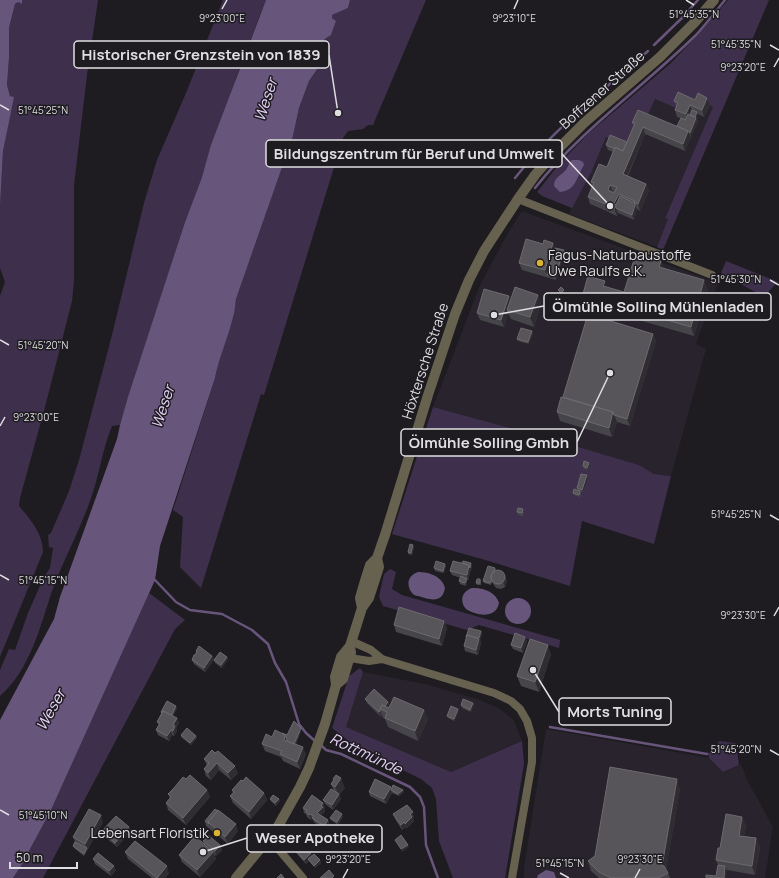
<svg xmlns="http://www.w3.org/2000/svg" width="779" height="878" font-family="Manrope,sans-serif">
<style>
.built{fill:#28232c}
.green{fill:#3e304c}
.water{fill:#68557b}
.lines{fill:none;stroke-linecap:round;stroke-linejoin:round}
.stream{stroke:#68557b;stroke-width:2.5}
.minor{stroke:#67614f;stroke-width:8}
.tertiary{stroke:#67614f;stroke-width:10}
.wall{fill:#464549}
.shaded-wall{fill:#2f2d32}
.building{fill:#57555a;stroke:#6c6a6f;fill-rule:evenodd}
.ticks{fill:none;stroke:#dfdee1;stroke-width:1.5}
.poi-dot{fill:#dab333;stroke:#1e1c20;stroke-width:1.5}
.labels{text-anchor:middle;stroke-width:3;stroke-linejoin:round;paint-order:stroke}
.street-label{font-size:14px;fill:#dfdee1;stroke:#1e1c20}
.poi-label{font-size:14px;fill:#dfdee1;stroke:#1e1c20;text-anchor:start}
.water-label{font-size:15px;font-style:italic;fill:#e6d3fa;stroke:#1e1c20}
.ticks-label{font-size:10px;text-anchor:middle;fill:#dfdee1;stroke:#1e1c20;stroke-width:3;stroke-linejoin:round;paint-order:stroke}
.leader{fill:none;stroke:#dfdee1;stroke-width:1.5}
.callout-dot{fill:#dfdee1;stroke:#1e1c20;stroke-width:1.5}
.callout{fill:#1e1c20;stroke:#dfdee1;stroke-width:1.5}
.callout-label{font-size:15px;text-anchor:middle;font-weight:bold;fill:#dfdee1}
</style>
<rect width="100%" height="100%" fill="#1e1c20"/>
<path class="built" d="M655,99L676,108L700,100L714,106L665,217L669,219L657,247L569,214L574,202L591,173L606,137L646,119Z
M522,211L718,283L696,344L706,349L671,476L654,474L639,465L565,443L433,407L480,285L509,231Z
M363,672L425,684L480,700L500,709L514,720L522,741L451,772L345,727Z
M546,729L709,758L723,772L741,764L747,780L773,827L765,878H524V867Z"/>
<path class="green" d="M22,0H98L87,75L74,185V281L72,301L45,407L20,498L19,506C31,520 43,534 43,552L0,657V296L5,282L0,268V207L3,151L13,97L10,96L7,85L9,58V28L15,4L18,2L22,4Z
M223,0H266L240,67L202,177L185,222L120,425L112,426C102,450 99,477 90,501C79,532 63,561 52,591C40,627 30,670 0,696V670L9,649L15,650L28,613L43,579L50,568L53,548L49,547L48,535L51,533L69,491L79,460L111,339L144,203L157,160L186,93Z
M350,0H426L373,125H368L363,129L348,131L343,138L264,395L261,394L201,588L180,567L183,517L173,510L215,378C220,350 232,328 236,299L293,136L299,108L309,81L327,55L324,41L325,39L331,35L336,21L332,18V15L348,8Z
M728,0H769L663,250L657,247L668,219L665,218L713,107L710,105L676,108L655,99L646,119L630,147L606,137L591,173L572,208L542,196L537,192L560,163L589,133L670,64L696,37Z
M726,261L778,282L766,294L757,293L721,273Z
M433,407L565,443L639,465L654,474L671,476L654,544L582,521L570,586L482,559L392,534Z
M390,569L396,572L392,589L402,595L560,640L559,648L479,625L467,630L383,606L379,597L384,574Z
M149,593L185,620L175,629L43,878H13L21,866L51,810Z
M360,668L363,672L346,727L451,772L522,741L524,764L505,878H453L439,841L436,799L432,788L421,779L356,747L332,728L349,676Z
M719,741L736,743L739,765L723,772L709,758L708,753L713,751Z"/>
<path class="water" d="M0,0H22V4L18,2L15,4L9,28V58L7,85L10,96L14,97L3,151L0,207Z
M266,0H350L348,8L332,15V18L336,21L331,35L325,39L324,41L327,45V55L309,81L299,108L293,136L236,299C235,305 235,311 233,317C228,338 219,357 215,378L160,546L155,580L51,810L21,866L13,878H0V720L54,619L60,597L117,439L120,425L128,397L185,222L202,177L211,145Z
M572,160H579L583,162L584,165C576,177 577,190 560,192L554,186C554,178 559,177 565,171C568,168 568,164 572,160Z
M418,572C429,572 442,576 445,588C442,606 427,598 414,595C406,588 406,576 418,572Z
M472,588C483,587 496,592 499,603C496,619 477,616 466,609C459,601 462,591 472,588Z
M505 611a13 13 0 1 1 26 0a13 13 0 1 1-26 0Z
M546,870L554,872L556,878H537L538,875Z"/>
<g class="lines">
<path class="stream" d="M688,11L698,0
M654,45L683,17
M515,178C553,130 602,91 648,51
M535,188C581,130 643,87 696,35C706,24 716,11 725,0
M152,579L155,580L176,602L190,610L222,614L252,630L268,644L275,663L286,682L299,724L306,733L315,741
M550,727L707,754
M321,745L326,750L341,754L410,787L420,797L424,807L426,845L438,878"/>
<path class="minor" d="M518,199L712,275
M351,641L371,650L382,659L494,693L511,701L520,709L527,721L532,738V762L512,878
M350,658L369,661L382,659
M269,838L303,878"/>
<path class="tertiary" d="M362,608L360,598L365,581L370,565L377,558L385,535L428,395L455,314L469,280L484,251L518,199L535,175L555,152L584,123L660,57L695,22L714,0
M336,685L343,679L351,653L350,646
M236,878L277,828L300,787L309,768L325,724L336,685L335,677L341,657L350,646L362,608L369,598L379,567L377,558"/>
</g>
<path class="wall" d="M695,100L710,105L704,117L698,114L697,118L698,122L685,151L645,134L628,176L646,184L649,191L640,211L637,209L634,220L618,213L617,216L610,213L609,212L590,204L588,197L592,186L591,182L607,167L613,152L608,150L606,145L627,142L634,126L632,123L677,126L683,119L677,117L675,110L676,107L674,101Z
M553,243L555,248L564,253L556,280L522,270L519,263L543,244Z
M661,261L664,268L708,290L694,336L625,316L624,314L605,308L603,316L585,310L581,301L607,287L624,292Z
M538,295L541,304L534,327L511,319L508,313L504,327L480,320L477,313L509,296L510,301Z
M561,313H574L575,315L574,319L562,315Z
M532,331L533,333L529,344L518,341L517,339Z
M653,334L656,341L630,426L617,422L612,437L560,421L557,412L563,397Z
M589,463L590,465L588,470L584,469L583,466Z
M587,475L588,478L583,492L580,491L581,493L580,497L574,495L573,493L578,490L577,488Z
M517,512H524L523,516L518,515Z
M414,547L412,555L408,554V552Z
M445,564L446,566L444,573L435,571L434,568Z
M472,566L468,580L467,579V581L466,586L460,584L459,581L461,578L452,575L450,571Z
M495,568L496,571L507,580L505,587L501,589L496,588L492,582L491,585L484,583L483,581Z
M480,579L481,582V585H477L476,583Z
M444,621L447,628L442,646L396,632L394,625Z
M482,634L480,640L481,643L478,655L465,651L464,646Z
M525,637L527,641L523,653L513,649L511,645Z
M196,651L212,656L214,660L205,672L194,664L192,660L196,653Z
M551,654L539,692L521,686L517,676Z
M227,657L228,659L222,668L215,663L214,660Z
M365,699L388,702L390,706L424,710L428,719L418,741L388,727L385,719L383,718L382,715L381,717L367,703Z
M473,703L474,705L471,712L462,708L461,705Z
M177,708L173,716L177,718L179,723L176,728L177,731L174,736L172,735L169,741L158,735L156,730L159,725L157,722L162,714L161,712Z
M458,709L459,712L454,721L448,718L447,716Z
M301,728V731L296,744L306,754L300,769L283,761L281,757L265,751L262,744L272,737L287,735Z
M181,735L196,736L197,738L191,745L181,737Z
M212,750L238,773L231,780L219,770L211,780L206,776L204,769L207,766L204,759Z
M186,779L207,790L210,797L186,825L168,810L166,803L170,798L168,794Z
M333,779L345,788L339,795L341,799L333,810L325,804L323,800L334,791L331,784L333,780Z
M243,781L264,793L267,800L251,819L233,803L230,796L233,793L232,790Z
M680,788L666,870L668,873L670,878H599L591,871L588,861Z
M391,789L403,790L404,792L399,796L392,793L386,804L370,796L369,792Z
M270,799H279L280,801L276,806L271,801Z
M323,803L325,808L324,810L325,812L321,815L328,820L329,825L325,830L314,822L312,818L311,820L307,817L306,814L304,813L303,808Z
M393,814L414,817L413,818L414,821L407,828L406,827L402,830L395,819Z
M343,817L338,825L331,820L330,818Z
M742,817L746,826L744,836L756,838L760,848L755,875L727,870L716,876L718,865L716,860L720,848Z
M205,821L238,831L228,844L206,826Z
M103,822L84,856L74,848L73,846L75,842L73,837Z
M129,827L130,832L117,847L104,836L102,831Z
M203,841L220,845L222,850L216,856L214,854L216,859L200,877L182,862L179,855L204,844Z
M294,848L312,856L320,860L321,863L315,868L309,861L306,864L296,853Z
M125,852L169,873L165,878H152L128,859Z
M93,859L116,870L111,876L95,864Z"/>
<path class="shaded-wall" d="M707,98L710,105L704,117L702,110Z
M690,105L692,112L688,121L686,114Z
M697,112L698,114L697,118L698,122L691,138L690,133Z
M643,127L645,134L625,181L623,174Z
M688,131L691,138L685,151L683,144Z
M646,184L649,191L640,211L638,204Z
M610,185L613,192L611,197L608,190Z
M619,194L621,201L616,208L618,213L617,216L613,205Z
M635,205L637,209L634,220L632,215Z
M553,243L556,250L547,275L545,270Z
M564,250V253L556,280L555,277Z
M661,261L665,270L659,267Z
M704,280L708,290L694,336L691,327Z
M605,281L608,290L603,286Z
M564,290L565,292L562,295L561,293Z
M538,295L541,304L534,327L530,317Z
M509,296L511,303L507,310L508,313L504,327L501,320Z
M602,299L605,308L603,316L600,306Z
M574,313L575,315L574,319L573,317Z
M532,331L533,333L529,344L528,342Z
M653,334L656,341L630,426L627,419Z
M613,412L617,422L612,437L609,428Z
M589,463L590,465L588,470L587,468Z
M587,475L588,478L583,492L582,490Z
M413,545L414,547L412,555L411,553Z
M471,563L472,566L468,580L467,575L469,565Z
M445,564L446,566L444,573L443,571Z
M505,576L507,580L505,587L503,582Z
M467,579V581L466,586L465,583Z
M444,621L447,628L442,646L439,639Z
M481,631L482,634L480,640L481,643L478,655L476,650Z
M525,637L527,641L523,653L521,648Z
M548,645L551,654L539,692L535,682Z
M212,656L214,660L205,672L204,668Z
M227,657L228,659L222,668L221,665Z
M388,702L390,707L385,711L381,710Z
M473,703L474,705L471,712L470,710Z
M176,706L177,708L172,719L171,717Z
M458,709L459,712L454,721V719Z
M424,710L428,719L418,741L415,731Z
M380,711L382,715L381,717L379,712Z
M177,718L179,723L176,728L177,731L174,736L173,731V725Z
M301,728V731L293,749L292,747Z
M171,730L172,735L169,741L167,736Z
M285,735L288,742L284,740Z
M196,736L197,738L191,745L190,743Z
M303,747L306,754L300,769L297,762Z
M217,763L219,770L211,780L208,773Z
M235,766L238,773L231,780L228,773Z
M341,778L345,788L339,795L341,799L333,810L332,805L339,795L335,787Z
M677,779L680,788L665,875L662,866Z
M391,787L392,791L391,790L392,793L386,804L384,799Z
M207,790L210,797L186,825L183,818Z
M403,790L404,792L399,796L398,794Z
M264,793L267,800L251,819L249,812Z
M279,799L280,801L276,806L275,803Z
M323,803L325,808L324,810L325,812L319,817L317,813Z
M413,812L414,817L413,818L414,821L407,828L405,824L410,814Z
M310,814L312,818L311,820L309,815Z
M342,814L343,817L338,825L337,822Z
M101,815L103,822L84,856V854L87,848L85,844Z
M742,817L746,826L742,845L739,836Z
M328,820L329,825L325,830L324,826Z
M404,822L406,827L402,830L401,825Z
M236,824L238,831L228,844L225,837Z
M129,827L130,832L117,847L115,843Z
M756,838L760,848L755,875L752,866Z
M220,845L222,850L216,856L215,851Z
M408,845L409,847L402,852L401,849Z
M213,852L216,859L200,877L197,870Z
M311,853L313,858L308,859L309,861L306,864L304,860Z
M320,860L321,863L315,868L314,866Z
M114,866L116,870L111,876L109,871Z
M167,866L169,873L165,878H158Z
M725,866L727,870L726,878H724Z"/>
<path class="building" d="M678,92L695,100L698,93L707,98L702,110L690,105L686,114L675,110L678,103L674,101Z
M638,110L688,131L683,144L643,127L623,174L646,184L638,204L634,202L635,201L619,194L613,205L615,206L614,209L607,206L608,205L588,197L594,183L591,182L599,164L607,167L615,147L623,151L635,123H632ZM610,185L617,187L614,193L608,190Z
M692,110L697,112L695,117L690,115Z
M688,114L696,118L690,133L688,131L677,126L681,118L685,120Z
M610,135L627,142L623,151L615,147V149L606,145Z
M620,196L635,203V205L632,215L616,208L615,206L614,205L615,204L616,205Z
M526,239L543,244L544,240L553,243L545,270L519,263Z
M555,248L564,250L555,277L547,275Z
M636,253L661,261L659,267L704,280L691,327L622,307V305L602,299L600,306L581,301L588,276L605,281L603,286L624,292Z
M515,287L538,295L530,317L507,310Z
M561,287L564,290L561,293L558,290Z
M484,289L509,296L501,320L477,313Z
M588,314L653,334L627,419L614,415L613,412L563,397Z
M521,328L532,331L528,342L517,339Z
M561,397L613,412L609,428L557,412Z
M584,461L589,463L587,468L583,466Z
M581,474L587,475L582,490L577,488Z
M574,489L580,491L579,495L573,493Z
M518,508L523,509L522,513L517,512Z
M410,544L413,545L411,553L408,552Z
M436,561L445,564L443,571L434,568Z
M453,561L469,565L467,575L450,571Z
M463,561L471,563L470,568L469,565L462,563Z
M488,566L495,568L494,572L492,573L491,578L492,579L490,583L483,581Z
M491 577a7 7 0 1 1 14 0a7 7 0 1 1-14 0Z
M461,576L467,579L465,583L459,581Z
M477,579H480V583H476Z
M399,607L444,621L439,639L394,625Z
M469,628L481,631L479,638L467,635L466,637Z
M515,633L525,637L521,648L511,645Z
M467,635L479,639L476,650L464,646Z
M530,639L548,645L535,682L517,676Z
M199,646L212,656L204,668L192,660L194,655H195L197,652L196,651Z
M220,652L227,657L221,665L214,660Z
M374,689L388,702L385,706L382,705L380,709V711L379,712L365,699Z
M394,697L424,710L415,731L385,718L387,712L380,709L382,705L389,708Z
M463,699L473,703L470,710L461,705Z
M167,701L176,706L172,715L163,711L162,713L161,712Z
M451,706L458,709L454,719L447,716Z
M163,711L177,718L173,725L175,726L173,731L171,730L167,736L156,730L160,723L157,722Z
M294,721L301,728L294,744L287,741V740L285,735L282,733L287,735Z
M187,728L196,736L190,743L181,735Z
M275,730L285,735L284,740L303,747L297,762L280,754L282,751L262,744L266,734L272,737Z
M212,750L215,753L218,751L235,766L228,773L217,763L208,773L204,769L209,763L204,759Z
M610,767L677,779L662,866H664L668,873L658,878H611L599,872L588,861L595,856Z
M190,775L207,790L183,818L166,803L171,797L168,794L174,788L183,777L186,779Z
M336,775L341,778L335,787L331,784L334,780L333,779Z
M246,777L264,793L249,812L230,796L234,792L232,790L241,780L243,781Z
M375,779L391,787L384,799L369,792Z
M393,785L403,790L398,794L391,790Z
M331,789L339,794L332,805L323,800Z
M273,795L279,799L275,803L270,799Z
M312,795L323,803L321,806L323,807L317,813L328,820L324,826L312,818L314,816L310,814L309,815L306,812L307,811L303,808Z
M407,805L413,812L410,814L412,817L405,824L404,822L401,825L393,814Z
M89,809L101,815L85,844L73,837Z
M215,809L218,811L208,822L209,824L205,821Z
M218,810L236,824L225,837L208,822Z
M336,810L342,814L337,822L330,818Z
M726,814L742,817L739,836L756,838L752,866L716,860L718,848H720Z
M116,816L129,827L115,843L102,831Z
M208,835L220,845L215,851L203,841Z
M401,835L408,845L401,849L395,840Z
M195,836L213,852L197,870L179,855Z
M135,841L167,866L157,878L125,852Z
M75,842L87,848L84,854L73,846Z
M302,842L311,853L304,860L294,848Z
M98,853L114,866L109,871L93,859Z
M314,854L320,860L314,866L308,859Z
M718,865L725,866L724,878H706V875L716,876Z
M329,870L334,876L332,877L333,878H320Z
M281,874L284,878H277Z"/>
<path class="ticks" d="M686,0L694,5M222,9L227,0M514,9L518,0M770,45L779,50M774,67L779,58M0,105L9,110M770,280L779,285M0,340L9,345M0,426L5,417M770,515L779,520M0,575L9,580M774,616L779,607M770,750L779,755M0,810L9,815M560,873L569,878M343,878L348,869M635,878L640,869"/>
<g class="poi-dot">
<circle cx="540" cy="263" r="4"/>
<circle cx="217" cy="833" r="4"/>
</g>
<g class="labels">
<g class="street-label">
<text transform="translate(602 90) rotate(-42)" y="5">Boffzener Straße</text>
<text transform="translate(425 361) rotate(-72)" y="5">Höxtersche Straße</text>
</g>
<g class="poi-label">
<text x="548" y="260">Fagus-Naturbaustoffe<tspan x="548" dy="16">Uwe Raulfs e.K.</tspan></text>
<text x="209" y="838" text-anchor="end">Lebensart Floristik</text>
</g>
<g class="water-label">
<text transform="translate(266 100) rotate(-72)" y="5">Weser</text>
<text transform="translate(163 407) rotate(-72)" y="5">Weser</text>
<text transform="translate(51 710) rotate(-61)" y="5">Weser</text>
<text transform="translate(366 754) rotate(25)" y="5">Rottmünde</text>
</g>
</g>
<g class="ticks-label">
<text x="694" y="18">51°45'35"N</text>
<text x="222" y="22">9°23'00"E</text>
<text x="514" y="22">9°23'10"E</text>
<text x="736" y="48">51°45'35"N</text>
<text x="743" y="71">9°23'20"E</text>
<text x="43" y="114">51°45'25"N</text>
<text x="736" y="283">51°45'30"N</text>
<text x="43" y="349">51°45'20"N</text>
<text x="36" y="421">9°23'00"E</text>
<text x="736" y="518">51°45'25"N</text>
<text x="43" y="584">51°45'15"N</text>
<text x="743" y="619">9°23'30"E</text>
<text x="736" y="753">51°45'20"N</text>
<text x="43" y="819">51°45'10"N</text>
<text x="348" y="863">9°23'20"E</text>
<text x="640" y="863">9°23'30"E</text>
<text x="560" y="867">51°45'15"N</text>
</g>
<path class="leader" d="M338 113L329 55M610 206L562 154M494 315L544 306M610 373L577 442M533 670L559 712M203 852L247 838"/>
<g class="callout-dot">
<circle cx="338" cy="113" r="4"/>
<circle cx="610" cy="206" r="4"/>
<circle cx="494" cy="315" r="4"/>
<circle cx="610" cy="373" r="4"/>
<circle cx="533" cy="670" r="4"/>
<circle cx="203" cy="852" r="4"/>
</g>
<g class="callout">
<rect x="74" y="41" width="255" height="27" rx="4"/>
<rect x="266" y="140" width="296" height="27" rx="4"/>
<rect x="544" y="293" width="227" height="27" rx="4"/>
<rect x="401" y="429" width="176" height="27" rx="4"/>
<rect x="559" y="698" width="112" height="27" rx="4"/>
<rect x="247" y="825" width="135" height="27" rx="4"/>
</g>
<g class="callout-label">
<text x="201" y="60">Historischer Grenzstein von 1839</text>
<text x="414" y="159">Bildungszentrum für Beruf und Umwelt</text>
<text x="658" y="312">Ölmühle Solling Mühlenladen</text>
<text x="489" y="448">Ölmühle Solling Gmbh</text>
<text x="615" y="717">Morts Tuning</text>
<text x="315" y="843">Weser Apotheke</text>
</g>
<path d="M10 862v6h67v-6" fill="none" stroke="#dfdee1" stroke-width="2"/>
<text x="16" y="862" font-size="12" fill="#dfdee1" stroke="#1e1c20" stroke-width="3" paint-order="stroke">50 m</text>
</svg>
